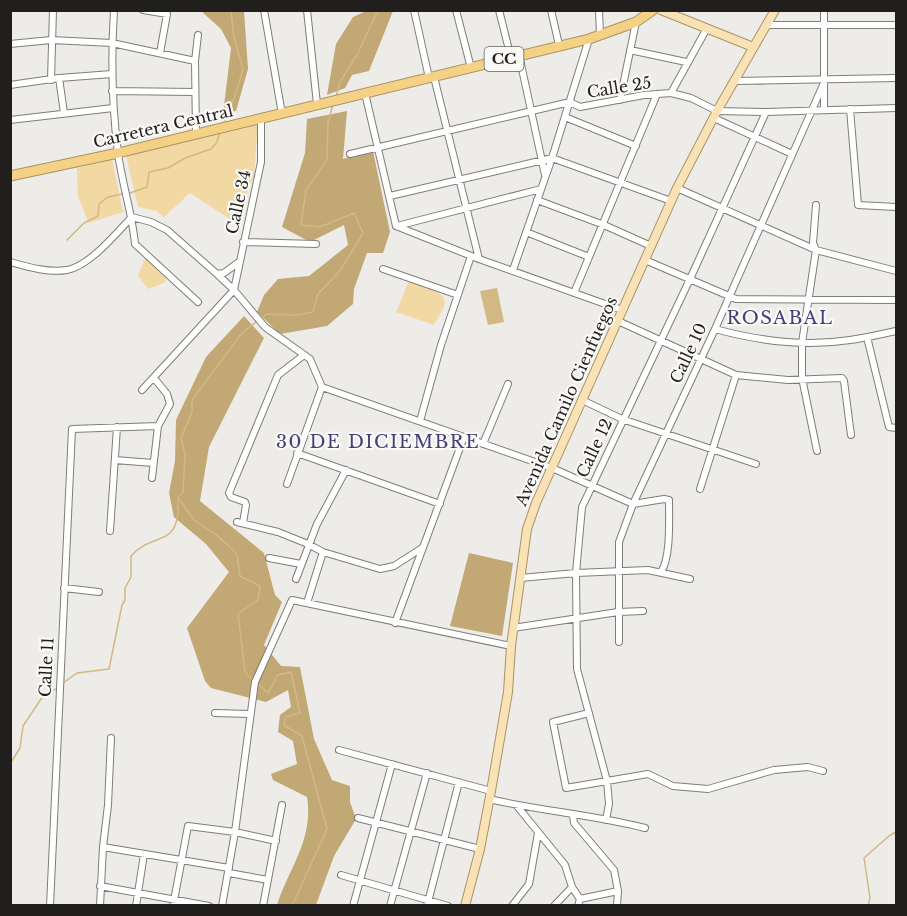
<svg xmlns="http://www.w3.org/2000/svg" width="907" height="916" font-family="'Libre Baskerville',serif">
<style>
.green{fill:#f2d8a3}
.forest{fill:#c2a874}
.water{fill:#d2b882}
.lines{fill:none;stroke-linecap:round;stroke-linejoin:round}
.stream{stroke:#d2b882;stroke-width:1.5}
.minor-casing{stroke:#7e7d7a;stroke-width:8}
.major-casing{stroke:#aa9362;stroke-width:10}
.highway-casing{stroke:#aa9362;stroke-width:11}
.minor{stroke:#fff;stroke-width:6}
.major{stroke:#f9e3b6;stroke-width:8}
.highway{stroke:#f5d186;stroke-width:9}
.labels{text-anchor:middle;stroke-width:4.5;stroke-linejoin:round;paint-order:stroke}
.shield{fill:#faf9f6;stroke:#61605f;stroke-width:1.5}
.shield-label{font-size:15px;font-weight:bold;fill:#201f1e}
.street-label{font-size:16px;fill:#201f1e;stroke:#faf9f6}
.neighbourhood-label{font-size:18px;letter-spacing:1.5px;fill:#44407d;stroke:#faf9f6}
</style>
<rect width="100%" height="100%" fill="#edece9"/>
<path class="green" d="M258,124L254,175L236,223L190,193L164,217L156,211L138,207L126,156Z
M112,159L123,212L89,223L78,197L77,168Z
M145,258L166,278L164,283L148,289L138,276Z
M409,281C418,285 445,290 445,303C444,310 437,318 434,325L396,312Z"/>
<path class="forest" d="M201,11H244L248,69L236,111L223,114L231,48L221,29Z
M366,11H393L369,71L352,75L345,88L327,95L336,44L353,17Z
M347,111L343,159L373,151L390,232L383,253H367L354,289L353,304L327,326L280,334L257,312L264,295L278,279L309,276L348,245L344,225L310,242L282,227L305,153L307,119Z
M244,316L264,338L209,447L200,501L264,553L275,595L282,602L264,645L281,666L300,667L314,739L332,780L350,786V802L356,819L334,856L316,905H277C289,868 314,839 307,797L273,780L271,774L297,764L293,741L278,732L280,715L291,707L288,690L266,702L211,688L205,681L187,628L229,572L206,544L174,517L169,493L175,461L176,420L206,357Z
M469,553L513,563L502,636L450,626Z"/>
<path class="water" d="M497,288L504,322L488,325L480,291Z"/>
<g class="lines">
<path class="stream" d="M336,97L340,82L357,55L378,10
M223,125L236,93L243,69L234,38L231,10
M130,193L147,187L149,172L168,168L185,158L211,149L217,142L220,132
M67,240L84,223L98,216L99,204L108,197L122,194
M260,319L267,314L296,315L313,312L318,294L340,271L363,233L354,213L320,227L301,225L306,190L327,160L328,123L333,104
M252,679L245,672L238,614L258,600L260,586L240,576L237,554L218,536L194,520L178,497L183,493L185,454L181,438L192,412V400L242,333L256,322
M63,683L77,673L109,669L122,605L125,600V588L131,577V556C154,530 181,550 178,498
M258,684L268,693L278,675L291,672L300,713L285,717L284,725L302,736L327,829L292,906
M10,764L20,748L23,726L41,699L57,688
M868,906L870,898L864,858L889,836L896,832"/>
<defs>
<path id="minor" d="M114,10C111,58 112,106 118,153C122,184 132,212 135,244L198,302
M143,10L167,14L160,53
M264,10L282,114
M307,10L317,104
M414,10L429,78
M456,10L471,68
M499,10L511,58
M551,10L559,45
M599,10L600,35
M824,10V110
M768,25H896
M10,44L51,40L112,43L195,61
M630,50L686,62
M519,55L545,175
M434,77L479,259
M59,78L64,113
M51,80L53,10
M735,81L896,78
M10,85L59,78L112,74
M112,91L195,92
M365,93L396,226
M671,93L706,30
M620,100L636,22
M850,109L858,205L896,207
M565,117L636,146
M714,118L792,154
M10,120L113,108
M196,134L195,61L198,35
M350,154L570,102L580,107L644,95L671,93L691,98L717,111L766,112L896,108
M677,188L816,250L896,271
M390,196L552,158L671,201
M537,200L604,225L651,246
M816,205L813,243L816,250L802,343V378L817,451
M132,217L151,222L167,230L217,274L234,290L265,327L310,359L322,387L552,468L633,504L664,499L669,500C669,518 671,558 661,572
M396,226L479,259L622,310
M397,226L541,189
M526,232L589,257
M243,242L316,244
M645,260L736,299L896,300
M10,262C28,267 48,273 67,270C90,266 116,233 132,217
M383,269L458,295
M513,270L552,158L589,39
M217,274L224,273L239,262
M574,293L657,94
M618,321L736,375L788,380L842,378L844,381L851,435
M715,329C759,341 805,347 850,340C866,338 881,334 896,331
M867,337L889,427L896,428
M142,390L234,290L261,162V119
M582,400L622,419L756,464
M420,421L441,345L471,256
M483,444L508,384
M297,453L440,504
M115,460L153,463
M152,478L158,426L170,404L167,394L154,378
M287,484L322,387
M700,489L736,375
M237,522L278,532L308,544L323,552L380,569L394,566L422,548
M243,523L246,505L245,502L231,497L229,493L278,375L304,355
M110,531L117,427
M269,558L301,564
M520,578L576,573L648,570L690,579
M296,579L317,524L346,470
M64,588L99,592
M307,603L323,552
M395,623L464,437
M513,628L618,612L643,611
M619,642V542L633,504L715,329L823,85
M215,713L249,714
M589,713L553,722L566,788L648,774L673,786L708,789L774,770L808,767L823,771
M339,750L491,791
M489,799C541,811 594,815 645,828
M517,806L565,865L572,887L580,899L578,906
M573,816L574,823L614,870L618,891L617,906
M358,818L480,849
M606,820L609,804L607,781L577,669L576,573L582,507L690,279L766,112
M103,847L229,868
M229,873L268,880
M341,875L448,906
M100,886L209,906
M580,899L618,891
M50,906L72,429L158,426
M100,906L103,847L108,805L111,738
M136,906L144,854
M173,906L188,826L235,832L276,841
M222,906L235,832L255,682L292,600L511,646
M263,906L282,805
M353,906L392,764
M390,906L427,773
M427,906L459,782
M512,906L529,884L538,833
M554,906L572,887"/>
<path id="major" d="M661,10L753,47
M465,906L480,849L491,791L508,692L511,646L527,529L536,503L677,188L717,111L775,10"/>
<path id="highway" d="M10,176L118,153L589,39L636,22L653,10"/>
</defs>
<use href="#minor" class="minor-casing"/>
<use href="#major" class="major-casing"/>
<use href="#highway" class="highway-casing"/>
<use href="#minor" class="minor"/>
<use href="#major" class="major"/>
<use href="#highway" class="highway"/>
</g>
<g class="labels">
<rect class="shield" x="484.5" y="47" width="39" height="24" rx="4.5"/>
<g class="shield-label">
<text x="504" y="64">CC</text>
</g>
<g class="street-label">
<text transform="translate(619 87) rotate(-9)" y="6">Calle 25</text>
<text transform="translate(163 126) rotate(-13)" y="6">Carretera Central</text>
<text transform="translate(238 202) rotate(-78)" y="6">Calle 34</text>
<text transform="translate(688 353) rotate(-65)" y="6">Calle 10</text>
<text transform="translate(566 401) rotate(-66)" y="6">Avenida Camilo Cienfuegos</text>
<text transform="translate(594 448) rotate(-65)" y="6">Calle 12</text>
<text transform="translate(46 667) rotate(-87)" y="6">Calle 11</text>
</g>
<g class="neighbourhood-label">
<text x="780" y="324">ROSABAL</text>
<text x="378" y="448">30 DE DICIEMBRE</text>
</g>
</g>
<rect width="907" height="916" fill="none" stroke="#201f1e" stroke-width="24"/>
</svg>
